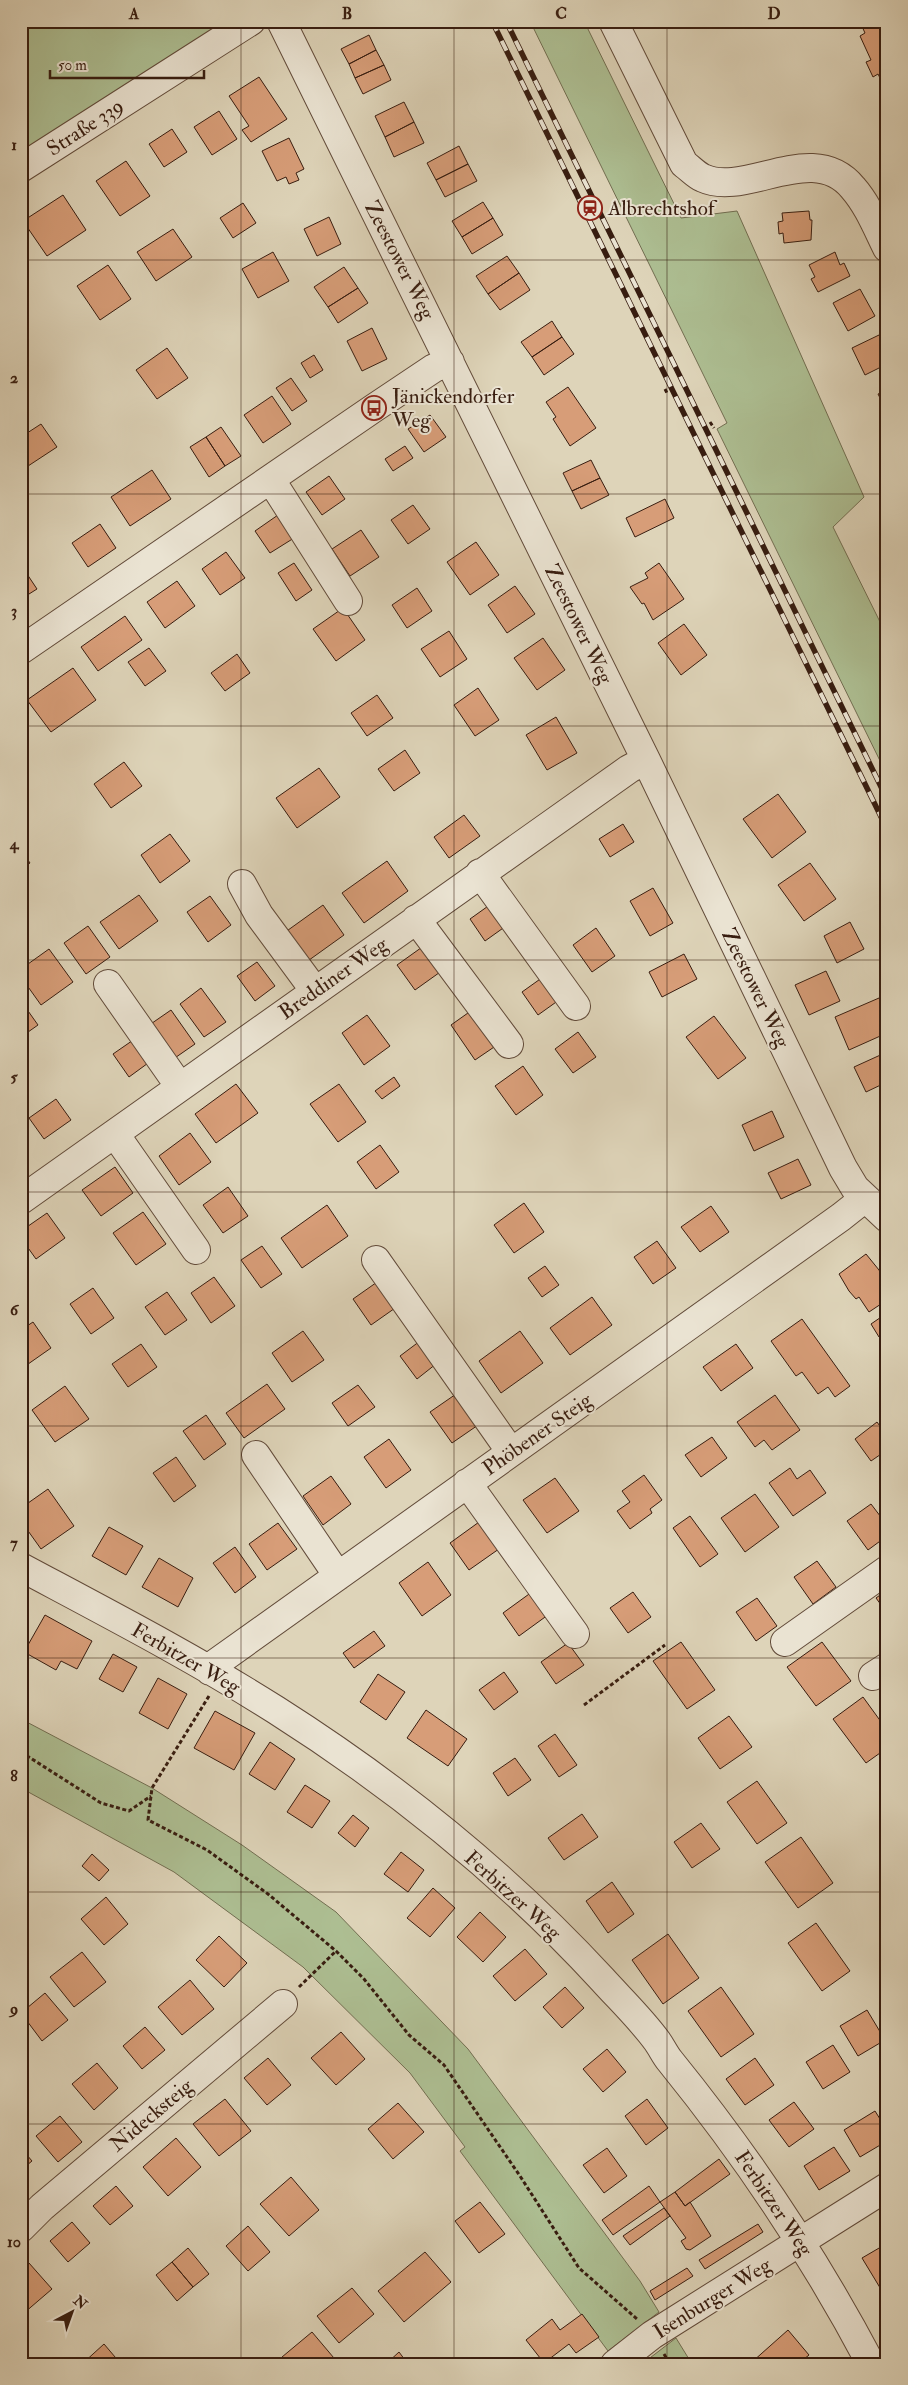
<svg xmlns="http://www.w3.org/2000/svg" width="908" height="2385" font-family="'IM FELL Double Pica',serif">
<style>
.green{fill:#adbe92;stroke:#726e51}
.building{fill:#d79d78;stroke:#381d10}
.lines{fill:none;stroke-linecap:round;stroke-linejoin:round}
.minor-casing{stroke:#624b3a;stroke-width:30}
.path{stroke:#381d10;stroke-width:3;stroke-dasharray:4 2.5;stroke-linecap:butt}
.minor{stroke:#eae3d2;stroke-width:28}
.rail-casing{stroke:#381d10;stroke-width:5.5}
.rail{stroke:#eae3d2;stroke-width:4;stroke-dasharray:11;stroke-linecap:butt}
.grid{fill:none;stroke:#381d10;stroke-width:1;stroke-opacity:0.55}
.labels{text-anchor:middle;stroke-width:4;stroke-linejoin:round;paint-order:stroke}
.street-label{font-size:21px;fill:#381d10;stroke:#eae3d2}
.poi-label{font-size:21px;fill:#381d10;stroke:#eae3d2;text-anchor:start}
.neatline{fill:none;stroke:#381d10;stroke-width:2}
.grid-label{font-size:16px;text-anchor:middle;font-weight:bold;fill:#381d10}
</style>
<rect width="100%" height="100%" fill="#ded4b9"/>
<filter id="stains"><feTurbulence type="fractalNoise" baseFrequency=".004" numOctaves="4"/><feColorMatrix values="0 0 0 0 .2 0 0 0 0 .09 0 0 0 0 .02 0 0 0 .5 -.17"/></filter>
<radialGradient id="worn" r=".72"><stop offset=".6" stop-color="#630" stop-opacity="0"/><stop offset="1" stop-color="#630" stop-opacity=".3"/></radialGradient>
<path class="green" d="M21,21H229L21,156Z
M530,21H584L681,218L737,211L864,497L833,527L887,636V775L717,429L727,423Z
M21,1719L152,1788L242,1845L336,1912L468,2049L640,2281L659,2312L608,2351L460,2151L465,2147L410,2073L303,1967L174,1872L21,1788Z
M676,2338L692,2364H642Z"/>
<path class="building" d="M862,21H880L887,34V92L878,74L873,77L866,62L871,60L860,36L865,33L860,22Z
M369,35L376,50L349,64L341,49Z
M376,50L384,65L355,78L349,64Z
M384,65L391,80L363,94L355,78Z
M259,77L287,119L251,142L242,130L249,126L229,96Z
M404,102L414,122L385,137L375,116Z
M219,111L237,139L212,155L194,127Z
M414,122L424,143L394,157L385,137Z
M172,129L187,152L164,167L149,144Z
M289,138L304,169L296,173L299,180L289,184L286,177L277,181L262,151Z
M459,146L468,164L436,180L427,163Z
M126,161L150,196L120,216L96,181Z
M468,164L477,181L445,197L436,180Z
M63,195L86,230L47,256L23,221Z
M483,202L493,218L462,237L452,221Z
M243,203L256,223L233,238L220,218Z
M809,211L810,220H812L811,240L784,243L783,233L779,234L778,222L783,221L782,213Z
M329,217L341,244L317,256L304,229Z
M493,218L503,235L472,254L462,237Z
M173,229L192,257L156,281L137,252Z
M273,252L289,281L258,298L242,269Z
M835,252L840,265L844,263L850,276L818,292L811,279L815,277L809,265Z
M507,256L519,273L488,294L476,276Z
M108,265L131,299L100,320L77,286Z
M344,267L358,288L328,307L314,287Z
M519,273L530,290L500,310L488,294Z
M358,288L368,303L338,323L328,307Z
M860,289L875,316L848,331L833,303Z
M552,321L562,337L532,357L521,342Z
M372,328L387,359L362,371L347,341Z
M879,335L887,351V364L865,375L852,348Z
M562,337L574,354L544,375L532,357Z
M167,348L188,378L157,399L136,370Z
M314,355L323,370L310,378L301,363Z
M291,378L307,401L292,411L276,388Z
M568,387L596,428L570,446L553,419L556,417L546,402Z
M887,390V412L878,394Z
M272,396L291,424L263,443L244,415Z
M430,415L446,437L424,452L408,429Z
M41,424L57,447L25,468L21,463V437Z
M221,427L241,456L225,466L206,437Z
M206,437L225,466L209,477L190,447Z
M405,446L413,458L393,471L385,459Z
M591,460L600,478L572,491L563,473Z
M152,470L171,499L130,526L111,497Z
M329,476L345,499L322,515L306,492Z
M600,478L609,495L581,509L572,491Z
M665,499L674,518L635,537L626,518Z
M413,505L430,529L408,544L391,520Z
M278,515L294,538L270,553L255,531Z
M100,524L116,548L88,567L72,543Z
M361,530L379,557L350,576L332,549Z
M476,542L499,575L470,595L447,562Z
M226,552L245,578L220,595L202,569Z
M294,563L312,590L296,601L278,573Z
M659,563L684,599L653,620L644,603L642,604L630,587L648,578L645,573Z
M21,565L37,589L21,599Z
M177,581L195,606L165,628L147,602Z
M515,586L535,614L507,633L488,605Z
M417,588L432,611L407,628L392,605Z
M343,608L365,640L336,661L313,629Z
M125,616L142,640L98,671L81,647Z
M684,624L707,655L681,675L658,643Z
M449,631L467,659L440,677L421,649Z
M543,638L565,670L537,690L514,658Z
M149,648L166,671L145,686L128,662Z
M237,654L250,673L225,691L211,673Z
M73,668L96,700L51,732L27,700Z
M478,688L499,720L475,736L454,705Z
M377,695L393,718L367,736L351,713Z
M556,717L577,753L547,770L526,735Z
M405,750L420,773L394,791L378,769Z
M124,762L142,786L111,808L94,784Z
M319,768L340,797L297,828L276,798Z
M778,794L806,832L772,858L743,819Z
M464,815L480,836L449,858L434,837Z
M623,824L634,842L610,857L599,839Z
M170,834L190,861L160,883L141,855Z
M21,850L30,863L21,869Z
M387,861L408,891L364,923L342,893Z
M810,863L836,899L804,921L778,885Z
M653,888L673,923L650,936L630,901Z
M139,895L158,921L119,949L100,922Z
M210,896L231,925L208,942L187,912Z
M491,904L506,926L485,941L470,919Z
M323,905L344,935L298,968L277,938Z
M850,922L864,949L837,963L824,936Z
M88,926L110,957L86,974L64,943Z
M596,928L615,956L592,972L573,945Z
M425,945L443,970L415,990L397,965Z
M49,949L73,982L41,1005L21,977V969Z
M684,954L697,979L662,997L649,972Z
M257,962L275,986L255,1001L237,976Z
M826,971L840,1001L809,1015L795,985Z
M543,977L559,1000L538,1015L522,992Z
M201,988L226,1022L204,1037L180,1004Z
M879,998L887,1016V1033L849,1050L835,1017Z
M21,1001L38,1025L21,1037Z
M475,1008L500,1043L475,1060L451,1025Z
M171,1010L195,1044L169,1062L145,1028Z
M367,1015L390,1046L364,1065L342,1033Z
M714,1016L746,1058L718,1079L686,1037Z
M578,1032L596,1057L573,1073L555,1049Z
M139,1036L155,1058L129,1077L113,1054Z
M887,1052V1082L866,1092L854,1067Z
M523,1066L543,1095L516,1115L495,1086Z
M394,1077L400,1086L382,1099L375,1091Z
M236,1084L258,1113L216,1143L195,1114Z
M339,1084L366,1122L338,1142L310,1104Z
M56,1099L71,1120L44,1139L29,1118Z
M772,1111L784,1137L754,1151L742,1125Z
M190,1133L211,1162L179,1185L159,1156Z
M380,1145L399,1172L376,1189L357,1162Z
M798,1159L811,1185L781,1199L768,1173Z
M115,1167L133,1193L101,1216L82,1190Z
M228,1187L248,1216L223,1233L203,1205Z
M524,1203L544,1232L514,1253L494,1225Z
M327,1205L348,1236L302,1268L281,1238Z
M711,1206L729,1232L700,1252L681,1227Z
M143,1212L166,1244L136,1265L113,1233Z
M47,1213L65,1238L36,1259L21,1238V1231Z
M657,1241L676,1268L653,1284L634,1257Z
M262,1246L282,1274L261,1288L241,1260Z
M866,1254L879,1270L884,1279L881,1281L887,1288V1300L869,1312L859,1297L856,1299L849,1291L839,1274Z
M545,1266L559,1285L542,1297L528,1278Z
M214,1277L235,1306L211,1323L191,1293Z
M380,1280L398,1306L371,1325L353,1299Z
M93,1288L114,1318L91,1334L70,1304Z
M167,1292L187,1320L165,1335L145,1307Z
M592,1297L612,1325L570,1355L550,1328Z
M887,1313V1339L883,1334L879,1337L871,1324Z
M802,1319L850,1386L835,1397L828,1387L818,1394L802,1372L796,1376L771,1341Z
M33,1322L51,1348L21,1369V1330Z
M303,1331L324,1360L292,1382L272,1353Z
M520,1331L543,1363L501,1393L479,1361Z
M424,1338L441,1360L417,1379L400,1356Z
M141,1344L157,1367L128,1387L112,1364Z
M736,1344L753,1368L721,1391L703,1367Z
M267,1384L285,1409L244,1438L226,1413Z
M358,1385L375,1407L348,1426L332,1403Z
M65,1386L89,1419L55,1442L32,1410Z
M459,1392L481,1423L452,1443L430,1412Z
M775,1395L800,1430L772,1450L764,1440L755,1447L737,1422Z
M206,1415L226,1444L204,1460L183,1431Z
M877,1422L887,1436V1450L871,1461L855,1439Z
M712,1437L727,1458L701,1477L685,1455Z
M389,1439L411,1470L386,1488L364,1457Z
M176,1457L196,1486L174,1502L153,1473Z
M790,1468L797,1479L810,1470L826,1493L793,1516L769,1483Z
M644,1475L662,1500L650,1509L652,1513L630,1529L617,1511L630,1502L622,1491Z
M331,1476L351,1504L323,1525L303,1496Z
M555,1478L579,1511L547,1533L523,1500Z
M48,1489L74,1526L41,1549L21,1521V1508Z
M755,1494L779,1527L745,1552L721,1518Z
M871,1504L887,1525V1536L868,1550L847,1521Z
M690,1516L718,1554L700,1567L673,1528Z
M486,1517L506,1544L469,1570L450,1543Z
M278,1523L297,1549L267,1570L249,1544Z
M109,1527L143,1546L126,1575L92,1556Z
M235,1547L256,1577L235,1593L213,1563Z
M159,1558L193,1578L178,1607L142,1587Z
M817,1561L836,1587L813,1604L794,1577Z
M428,1562L451,1595L422,1616L399,1583Z
M536,1589L552,1612L519,1636L503,1613Z
M887,1590V1613L876,1598Z
M633,1592L651,1617L628,1633L610,1608Z
M757,1598L777,1626L756,1641L736,1612Z
M45,1615L92,1641L77,1669L61,1661L56,1670L24,1652Z
M374,1631L385,1646L354,1668L343,1653Z
M681,1642L715,1690L687,1709L653,1661Z
M822,1642L851,1681L816,1706L787,1667Z
M568,1643L584,1665L556,1684L541,1662Z
M113,1654L137,1667L123,1692L99,1679Z
M504,1672L518,1692L494,1710L479,1690Z
M378,1674L405,1692L386,1720L360,1702Z
M158,1678L187,1694L168,1729L139,1713Z
M863,1697L887,1730V1748L866,1763L833,1719Z
M426,1710L467,1739L448,1766L407,1738Z
M215,1711L255,1733L234,1770L194,1748Z
M729,1716L752,1747L720,1769L698,1738Z
M555,1734L577,1765L559,1777L538,1746Z
M270,1742L295,1759L275,1790L249,1774Z
M515,1758L531,1780L508,1796L493,1773Z
M757,1781L787,1823L757,1844L727,1802Z
M305,1785L330,1801L312,1828L287,1812Z
M582,1814L598,1837L564,1860L548,1838Z
M353,1815L369,1828L355,1847L338,1833Z
M701,1823L720,1849L692,1868L674,1842Z
M801,1837L833,1883L798,1908L765,1862Z
M401,1852L424,1870L408,1892L384,1874Z
M92,1854L109,1870L99,1881L82,1866Z
M612,1882L634,1914L608,1933L586,1901Z
M433,1888L455,1908L430,1937L407,1918Z
M106,1897L128,1924L104,1945L81,1919Z
M480,1912L506,1937L483,1962L457,1937Z
M816,1923L850,1971L822,1991L788,1943Z
M668,1934L699,1978L663,2004L632,1960Z
M219,1936L247,1963L224,1987L196,1960Z
M525,1949L547,1974L515,2001L493,1976Z
M82,1952L106,1982L74,2007L50,1977Z
M190,1980L214,2009L182,2035L158,2007Z
M565,1987L584,2008L562,2028L543,2007Z
M721,1987L754,2034L721,2057L688,2011Z
M45,1993L68,2020L42,2041L21,2013Z
M867,2010L885,2040L858,2056L840,2026Z
M145,2027L165,2050L142,2069L123,2046Z
M341,2032L365,2059L336,2085L311,2058Z
M833,2045L850,2072L823,2089L806,2062Z
M607,2049L626,2072L603,2092L583,2069Z
M268,2058L291,2085L267,2105L244,2078Z
M755,2058L774,2085L745,2105L726,2079Z
M97,2063L118,2088L94,2110L72,2084Z
M225,2099L251,2131L219,2156L193,2124Z
M647,2099L668,2128L646,2145L625,2116Z
M794,2102L814,2129L789,2147L769,2120Z
M398,2103L424,2132L393,2159L368,2129Z
M875,2111L887,2130V2141L860,2157L844,2130Z
M60,2116L82,2142L58,2162L36,2136Z
M176,2138L201,2167L168,2196L143,2167Z
M834,2147L850,2171L819,2190L804,2166Z
M21,2148L32,2161L21,2170Z
M607,2148L627,2176L604,2193L583,2165Z
M719,2159L730,2174L685,2206L675,2192Z
M291,2177L319,2210L289,2236L260,2204Z
M116,2186L133,2206L110,2225L93,2206Z
M649,2186L660,2202L613,2235L602,2220Z
M675,2192L685,2206L690,2202L711,2236L690,2250L686,2249L681,2241L686,2238L660,2202Z
M480,2202L505,2234L479,2253L455,2221Z
M664,2208L670,2216L630,2245L623,2236Z
M72,2222L90,2243L68,2262L50,2241Z
M758,2224L763,2232L705,2269L699,2260Z
M248,2226L270,2252L248,2271L226,2246Z
M886,2244L887,2289L882,2291L862,2258Z
M188,2248L209,2274L193,2287L172,2262Z
M425,2252L451,2282L404,2322L378,2291Z
M172,2262L193,2287L177,2301L156,2275Z
M29,2263L52,2289L24,2313L21,2310V2270Z
M687,2268L693,2276L655,2300L650,2291Z
M352,2288L374,2314L339,2343L317,2316Z
M582,2314L599,2337L576,2353L569,2344L544,2363L526,2340L552,2319L560,2330Z
M788,2330L809,2355L798,2364H753L752,2362Z
M312,2332L339,2364H288L282,2357Z
M104,2344L121,2364H82Z
M399,2352L408,2364H386Z"/>
<g class="lines">
<defs>
<path id="minor" d="M281,21L646,760L843,1168L855,1188L887,1218
M613,21L684,164C690,168 696,175 703,178C746,198 813,139 853,188C868,205 877,228 887,248
M21,168L251,21
M271,480L348,601
M21,650L374,408L434,368L450,362
M480,873L576,1006
M242,884L259,915L315,991
M416,919L509,1044
M108,984L180,1087
M115,1134L196,1250
M21,1200L629,769L646,760
M376,1260L511,1452
M256,1455L338,1576
M467,1483L575,1634
M21,1567C107,1613 194,1658 276,1710C394,1785 507,1876 602,1979C620,1999 641,2019 657,2041C662,2048 665,2055 670,2061C747,2156 814,2256 871,2364
M785,1642L887,1570
M210,1671L216,1663L841,1217L865,1198
M873,1676L887,1667
M21,2228L42,2207L283,2004
M615,2364L652,2335L887,2187"/>
</defs>
<use href="#minor" class="minor-casing"/>
<path class="path" d="M21,23L25,21
M665,389L667,393
M710,422L714,428
M209,1696L152,1788L148,1820L207,1850L268,1894L336,1951L364,1979L409,2035L444,2065L520,2176L579,2268L637,2319
M584,1705L665,1645
M21,1752L101,1803L129,1811L151,1796
M299,1987L336,1951
M664,2354L670,2364"/>
<use href="#minor" class="minor"/>
<defs>
<path id="rail" d="M492,21L887,829
M506,21L887,799"/>
</defs>
<use href="#rail" class="rail-casing"/>
<use href="#rail" class="rail"/>
</g>
<path class="grid" d="M241,21V2364M454,21V2364M667,21V2364M21,260H887M21,494H887M21,726H887M21,960H887M21,1192H887M21,1426H887M21,1658H887M21,1892H887M21,2124H887"/>
<defs>
<symbol id="station-ring" viewBox="-11 -11 22 22"><circle r="9.5" fill="#eae3d2" stroke="#8f2418" stroke-width="1.5"/><path d="M-3-6H3Q5-6 5-4V2Q5 4 3 4L4.5 6H3L1.5 4h-3L-3 6H-4.5L-3 4Q-5 4-5 2V-4Q-5-6-3-6ZM-3.5-4v3h7v-3ZM-3.5 1v1.5H-2V1ZM2 1v1.5H3.5V1Z" fill="#8f2418"/></symbol>
<symbol id="bus-ring" viewBox="-11 -11 22 22"><circle r="9.5" fill="#eae3d2" stroke="#8f2418" stroke-width="1.5"/><path d="M-5-6H5V4H4V6H2V4H-2V6H-4V4H-5ZM-3.5-4V0h7V-4ZM-3.5 1.2v1.5H-2V1.2ZM2 1.2v1.5H3.5V1.2Z" fill="#8f2418"/></symbol>
</defs>
<g fill-rule="evenodd">
<use href="#station-ring" x="576" y="194" width="28" height="28"/>
<use href="#bus-ring" x="360" y="394" width="28" height="28"/>
</g>
<g class="labels">
<g class="street-label">
<text transform="translate(85 127) rotate(-33)" y="7">Straße 339</text>
<text transform="translate(400 260) rotate(63)" y="7">Zeestower Weg</text>
<text transform="translate(579 624) rotate(64)" y="7">Zeestower Weg</text>
<text transform="translate(333 978) rotate(-35)" y="7">Breddiner Weg</text>
<text transform="translate(756 988) rotate(64)" y="7">Zeestower Weg</text>
<text transform="translate(537 1434) rotate(-35)" y="7">Phöbener Steig</text>
<text transform="translate(186 1658) rotate(30)" y="7">Ferbitzer Weg</text>
<text transform="translate(513 1895) rotate(42)" y="7">Ferbitzer Weg</text>
<text transform="translate(151 2115) rotate(-40)" y="7">Nidecksteig</text>
<text transform="translate(774 2203) rotate(56)" y="7">Ferbitzer Weg</text>
<text transform="translate(712 2298) rotate(-32)" y="7">Isenburger Weg</text>
</g>
<g class="poi-label">
<text x="608" y="215">Albrechtshof</text>
<text x="392" y="403">Jänickendorfer<tspan x="392" dy="24">Weg</tspan></text>
</g>
</g>
<rect width="908" height="2385" fill="none" stroke="#ded4b9" stroke-width="55"/>
<g transform="translate(72 2312) rotate(41)" stroke="#eae3d2" stroke-width="4" paint-order="stroke">
<path d="M0-4L9 19L0 12L-9 19Z" fill="#381d10"/>
<text y="-8" font-size="14" font-weight="bold" text-anchor="middle" fill="#381d10">N</text>
</g>
<path d="M50 70v8h154v-8" fill="none" stroke="#381d10" stroke-width="2.5"/>
<text x="58" y="70" font-size="15" fill="#381d10" stroke="#eae3d2" stroke-width="4" paint-order="stroke">50 m</text>
<rect x="28" y="28" width="852" height="2330" class="neatline"/>
<g class="grid-label">
<text x="134" y="19">A</text>
<text x="347" y="19">B</text>
<text x="561" y="19">C</text>
<text x="774" y="19">D</text>
<text x="14" y="150">1</text>
<text x="14" y="383">2</text>
<text x="14" y="616">3</text>
<text x="14" y="849">4</text>
<text x="14" y="1082">5</text>
<text x="14" y="1315">6</text>
<text x="14" y="1548">7</text>
<text x="14" y="1781">8</text>
<text x="14" y="2014">9</text>
<text x="14" y="2247">10</text>
</g>
<rect width="100%" height="100%" filter="url(#stains)"/>
<rect width="100%" height="100%" fill="url(#worn)"/>
</svg>
